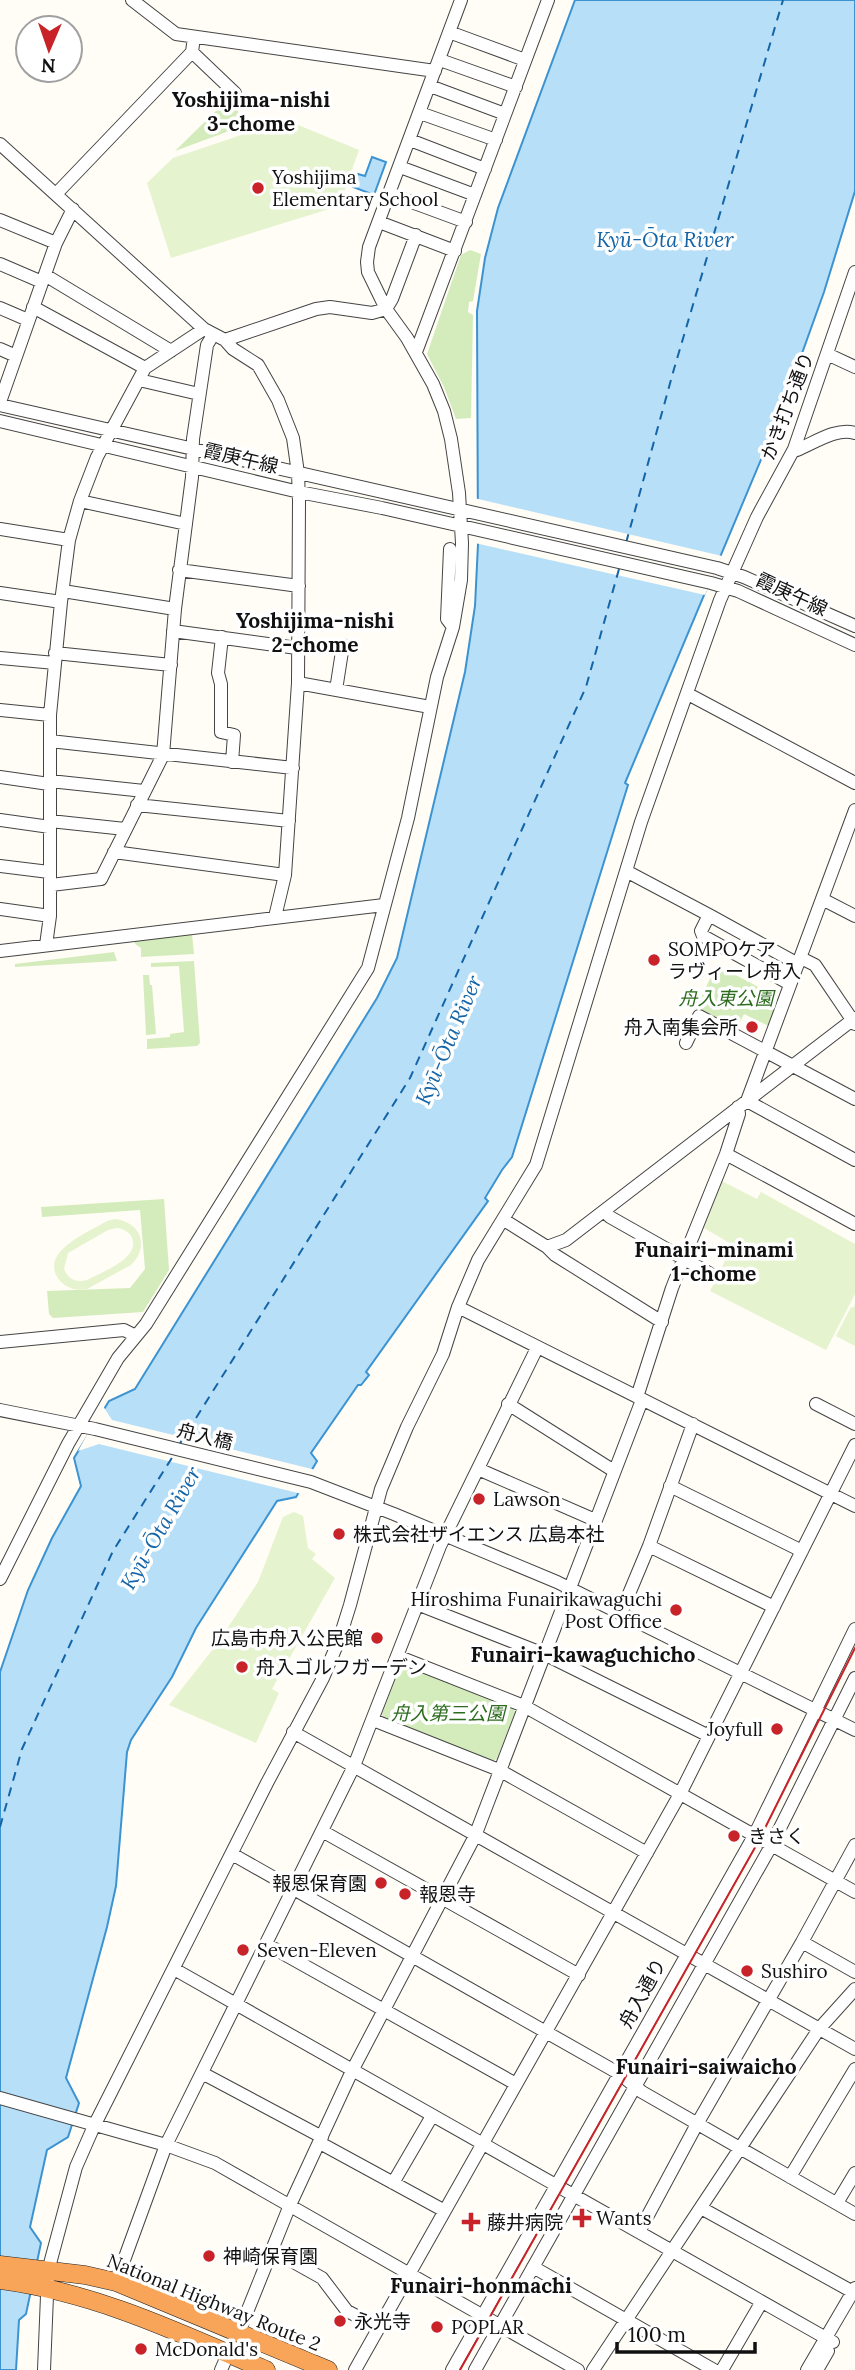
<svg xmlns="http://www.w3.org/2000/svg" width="855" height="2370" font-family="Lora,'Noto Sans JP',serif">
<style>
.green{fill:#d4ecbc}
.pitch{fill:#e5f3ce;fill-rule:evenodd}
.water{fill:#b8dff8;stroke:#3c93d2;stroke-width:2}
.pier{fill:#fffdf5}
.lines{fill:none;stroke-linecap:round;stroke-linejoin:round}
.ferry{stroke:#1465a8;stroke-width:2;stroke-dasharray:9 7;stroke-linecap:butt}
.minor-casing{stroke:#444;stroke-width:14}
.highway-casing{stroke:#222;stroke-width:19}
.minor{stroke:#fff;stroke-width:12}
.highway{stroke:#f8a55a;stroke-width:18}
.tram{stroke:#c72328;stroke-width:2}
.poi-dot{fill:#c72328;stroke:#fff;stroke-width:2.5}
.labels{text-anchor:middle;stroke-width:7;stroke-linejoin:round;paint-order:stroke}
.poi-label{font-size:19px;fill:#111;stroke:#fff;text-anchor:start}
.street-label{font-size:19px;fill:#111;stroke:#fff}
.park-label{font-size:19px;font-style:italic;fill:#2d6c1e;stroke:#fff}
.neighbourhood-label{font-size:21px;font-weight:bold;fill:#111;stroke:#fff}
.water-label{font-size:21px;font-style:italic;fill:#1465a8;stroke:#fff}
</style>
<rect width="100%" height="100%" fill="#fffdf5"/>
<path class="green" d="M232,95L242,122L240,127L175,151Z
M470,250L481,254L473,301L469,302L468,312L473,315L471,418L456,419L444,387L427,354L461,255Z
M192,934L194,954L141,957V948L135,944L134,939Z
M114,952L117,961L15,967V964Z
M194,961L200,1043L197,1046L147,1049V1039L170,1037V1034L184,1032L179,966L151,967V963Z
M717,965L781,999L771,1027L744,1014L736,1030L695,1009Z
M143,975H149L150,985H152L156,1034L146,1035Z
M164,1199L169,1270L143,1312L53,1318L49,1314L47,1291L130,1288L145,1269L140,1210L42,1217L41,1207Z
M405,1665L512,1707L515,1712L497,1759L492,1761L384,1719L382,1714L400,1667Z"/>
<path class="pitch" d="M286,120L359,150L339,206L171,258L147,183L173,158Z
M722,1181L757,1199L761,1192L855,1244V1294L826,1350L710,1291L733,1245L704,1228Z
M115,1219C141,1222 150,1247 131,1265L87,1289C77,1291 69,1289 61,1282C35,1253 89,1232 107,1221ZM117,1228C125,1229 132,1233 133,1242C136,1260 100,1273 87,1280C76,1283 68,1279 64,1269L68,1253L108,1230Z
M855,1304V1346L836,1336L851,1307L853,1308Z
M294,1512L303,1516L308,1548L316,1554L312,1559L335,1578L272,1689L279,1693L256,1743L169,1705L217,1644L258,1582L283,1517Z"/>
<path class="water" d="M575,0H855V191L824,292L796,370L785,391L788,393L779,415L782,417L771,444L768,443L625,783L628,785L512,1157L502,1170L485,1198L488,1201L366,1372L369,1375L361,1385H358L311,1453L317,1461L296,1497L277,1501L196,1628L172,1677L131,1740L127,1752L116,1886L107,1927L66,2078L79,2103L68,2137L47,2150L30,2227L41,2243L26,2314L19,2320L16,2370H0V1672L28,1590L52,1538L81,1486L74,1458L109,1401L135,1389L377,998L397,958L465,672L475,606L478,544L477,311L485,258L498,208Z
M372,157L386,162L374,195L353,187L358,174L365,176Z"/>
<path class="pier" d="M474,498L722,556L705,595L475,543Z
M103,1406L112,1420L316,1470L302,1494L99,1444L78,1451Z"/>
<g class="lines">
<path class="ferry" d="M626,543L674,369L783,0
M179,1445L410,1078L586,687L619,569
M0,1827L22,1749L113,1551L175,1453"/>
<defs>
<path id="minor" d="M132,0L176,34L435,71
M449,32L525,60
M192,52L235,93
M440,60L516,87
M430,86L505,114
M420,113L496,140
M410,140L485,169
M0,144L204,329L225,340L233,349L258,365L278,400L293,438L298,473L299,501L298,683L285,875L275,917
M400,167L475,195
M56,194L192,52L194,37
M390,194L466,222
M0,220L56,243
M379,222L455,251
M0,264L42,282
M45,275L171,351
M33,307L145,368
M0,308L28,320
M225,340L316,309L330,307L372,313L386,309L392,299L416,235
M0,349L16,356
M416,352L548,0
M827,354L855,367
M139,380L199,394
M0,402L56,243L73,209
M0,405L717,568L744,577L855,626
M0,421L299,492L382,508L711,583L738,591L855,645
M794,449L797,450C814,443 837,427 855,433
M80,501L186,524
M0,529L69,540
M450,549L447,619L453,627
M179,570L299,586
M63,591L175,609
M0,593L61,602
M173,631L297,648
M222,637L218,673L221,684V732L234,735L232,762
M55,653L171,665
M0,658L55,663
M298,683L430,707
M336,690L343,645
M688,694L855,783
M0,710L50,715
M50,741L293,768
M0,777L49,784
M50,781L144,791
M137,805L289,821
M855,810L747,1101L855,1160
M0,820L50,827
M50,821L125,829
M114,852L285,875
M0,866L49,872
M626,871L709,915L701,931L703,936L790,984
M51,885L101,879L163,755L175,609L192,477L193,439L207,345L213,335
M822,899L855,916
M0,909L50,916
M709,915L798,964
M46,945L50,916V715L61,602L69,540L80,501L97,457L145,368L204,329
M0,951L384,905
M801,958L815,965L855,1024
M686,1043L699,1016L855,1099
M726,1154L855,1224
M604,1211L610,1217L709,1273
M504,1220L547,1247L566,1240L855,1018
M547,1247L555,1255L662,1322
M458,1307L855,1506
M0,1342L124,1330L136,1336
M637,1397L672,1288L726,1154L739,1114L738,1107
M508,1404L614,1471
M816,1404L855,1424
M0,1410L95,1429L311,1482L394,1514L557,1582L855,1730
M478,1469L595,1520
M670,1486L802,1551
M649,1546L774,1607
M0,1579L68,1444L118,1358L146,1324L368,968L408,818L437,677L453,627L461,580L462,543L459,493L451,439L444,411L433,384L407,338L386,309L368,272L367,262L369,247L461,0
M417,1604L544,1654L709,1736
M621,1613L649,1546L693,1424
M397,1656L524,1706L855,1892
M373,1720L499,1770L647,1853
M293,1732L855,2049
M322,1831L579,1975
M232,1854L620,2074L642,2092L855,2214
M802,1942L855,1972
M266,1944L516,2084
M174,1969L833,2342
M202,2073L322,2137
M0,2098L166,2145L215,2163L578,2370
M320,2143L443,2210
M790,2177L855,2069
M393,2183L432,2116
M837,2203L855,2173
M701,2208L853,2292
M639,2232L697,2124L802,1942L855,1845
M272,2250L322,2278L347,2311L378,2327
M533,2267L714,2370
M116,2282L166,2145L354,1766L440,1546L537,1348
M239,2332L290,2205L352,2071L475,1836L642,1400
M44,2370L48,2271L76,2167L94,2126L267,1783L323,1678L339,1640L350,1605L381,1489L407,1427L443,1354L458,1307L478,1260L536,1165L641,822L720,600L757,517L794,449L855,272
M221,2370L228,2354
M355,2370L680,1794L855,1445
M452,2370L754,1836L855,1629
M475,2370L771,1846L855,1678
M593,2370L819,2029L855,1989
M722,2370L761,2303
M807,2370L855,2288
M817,2370L828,2351"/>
<path id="highway" d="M0,2265L85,2275L116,2282L328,2370
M0,2280C97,2293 178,2332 266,2370"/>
</defs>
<use href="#minor" class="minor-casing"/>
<use href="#highway" class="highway-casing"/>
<use href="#minor" class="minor"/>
<use href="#highway" class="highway"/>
<path class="tram" d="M460,2370L757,1844L855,1648"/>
</g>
<g class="poi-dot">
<circle cx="258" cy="188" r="7"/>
<circle cx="654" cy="960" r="7"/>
<circle cx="752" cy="1027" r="7"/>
<circle cx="479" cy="1499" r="7"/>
<circle cx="339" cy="1534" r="7"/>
<circle cx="676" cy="1610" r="7"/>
<circle cx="377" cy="1638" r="7"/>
<circle cx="242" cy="1667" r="7"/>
<circle cx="777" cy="1729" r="7"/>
<circle cx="734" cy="1836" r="7"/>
<circle cx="381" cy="1883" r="7"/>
<circle cx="405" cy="1894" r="7"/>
<circle cx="243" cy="1950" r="7"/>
<circle cx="747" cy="1971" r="7"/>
<path d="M578.5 2207.5h7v7h7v7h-7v7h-7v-7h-7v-7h7z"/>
<path d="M467.5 2211.5h7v7h7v7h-7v7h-7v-7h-7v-7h7z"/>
<circle cx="209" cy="2256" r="7"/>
<circle cx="340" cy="2321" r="7"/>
<circle cx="437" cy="2327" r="7"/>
<circle cx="141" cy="2349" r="7"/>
</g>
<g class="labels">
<g class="poi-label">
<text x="272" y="184">Yoshijima<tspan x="272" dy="22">Elementary School</tspan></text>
<text x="668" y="956">SOMPOケア<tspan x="668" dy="22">ラヴィーレ舟入</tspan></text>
<text x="738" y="1034" text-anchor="end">舟入南集会所</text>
<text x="493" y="1506">Lawson</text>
<text x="353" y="1541">株式会社ザイエンス 広島本社</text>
<text x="662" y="1606" text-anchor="end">Hiroshima Funairikawaguchi<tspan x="662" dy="22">Post Office</tspan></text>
<text x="363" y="1645" text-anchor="end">広島市舟入公民館</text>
<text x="256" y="1674">舟入ゴルフガーデン</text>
<text x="763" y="1736" text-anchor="end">Joyfull</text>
<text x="748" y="1843">きさく</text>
<text x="367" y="1890" text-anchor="end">報恩保育園</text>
<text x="419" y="1901">報恩寺</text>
<text x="257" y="1957">Seven-Eleven</text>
<text x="761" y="1978">Sushiro</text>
<text x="596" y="2225">Wants</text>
<text x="487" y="2229">藤井病院</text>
<text x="223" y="2263">神崎保育園</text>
<text x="354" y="2328">永光寺</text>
<text x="451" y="2334">POPLAR</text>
<text x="155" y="2356">McDonald's</text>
</g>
<g class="street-label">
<text transform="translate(787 406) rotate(-69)" y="7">かき打ち通り</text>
<text transform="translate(241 458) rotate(13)" y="7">霞庚午線</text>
<text transform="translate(792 594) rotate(25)" y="7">霞庚午線</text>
<text transform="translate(205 1436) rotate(14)" y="7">舟入橋</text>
<text transform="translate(642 1993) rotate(-61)" y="7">舟入通り</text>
<text transform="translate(214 2302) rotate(22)" y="7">National Highway Route 2</text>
</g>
<g class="park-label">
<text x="726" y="1005">舟入東公園</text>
<text x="448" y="1720">舟入第三公園</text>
</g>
<g class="neighbourhood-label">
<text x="251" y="107">Yoshijima-nishi<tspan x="251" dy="24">3-chome</tspan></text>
<text x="315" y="628">Yoshijima-nishi<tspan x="315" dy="24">2-chome</tspan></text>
<text x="714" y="1257">Funairi-minami<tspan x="714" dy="24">1-chome</tspan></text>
<text x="583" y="1662">Funairi-kawaguchicho</text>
<text x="706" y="2074">Funairi-saiwaicho</text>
<text x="481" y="2293">Funairi-honmachi</text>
</g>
<g class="water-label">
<text x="665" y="247">Kyū-Ōta River</text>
<text transform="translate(449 1040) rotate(-67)" y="7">Kyū-Ōta River</text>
<text transform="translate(161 1528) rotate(-60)" y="7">Kyū-Ōta River</text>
</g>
</g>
<g transform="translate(49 49) rotate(182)"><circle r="33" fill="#ffffff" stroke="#a0a0a0" stroke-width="2"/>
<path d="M0-5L12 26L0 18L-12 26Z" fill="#c72328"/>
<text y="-10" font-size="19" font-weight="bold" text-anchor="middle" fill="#111111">N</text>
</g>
<path d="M617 2342v10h138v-10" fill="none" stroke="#111111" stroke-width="3.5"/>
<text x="628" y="2342" font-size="21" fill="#111111" stroke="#ffffff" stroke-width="5" paint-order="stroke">100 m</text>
</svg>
